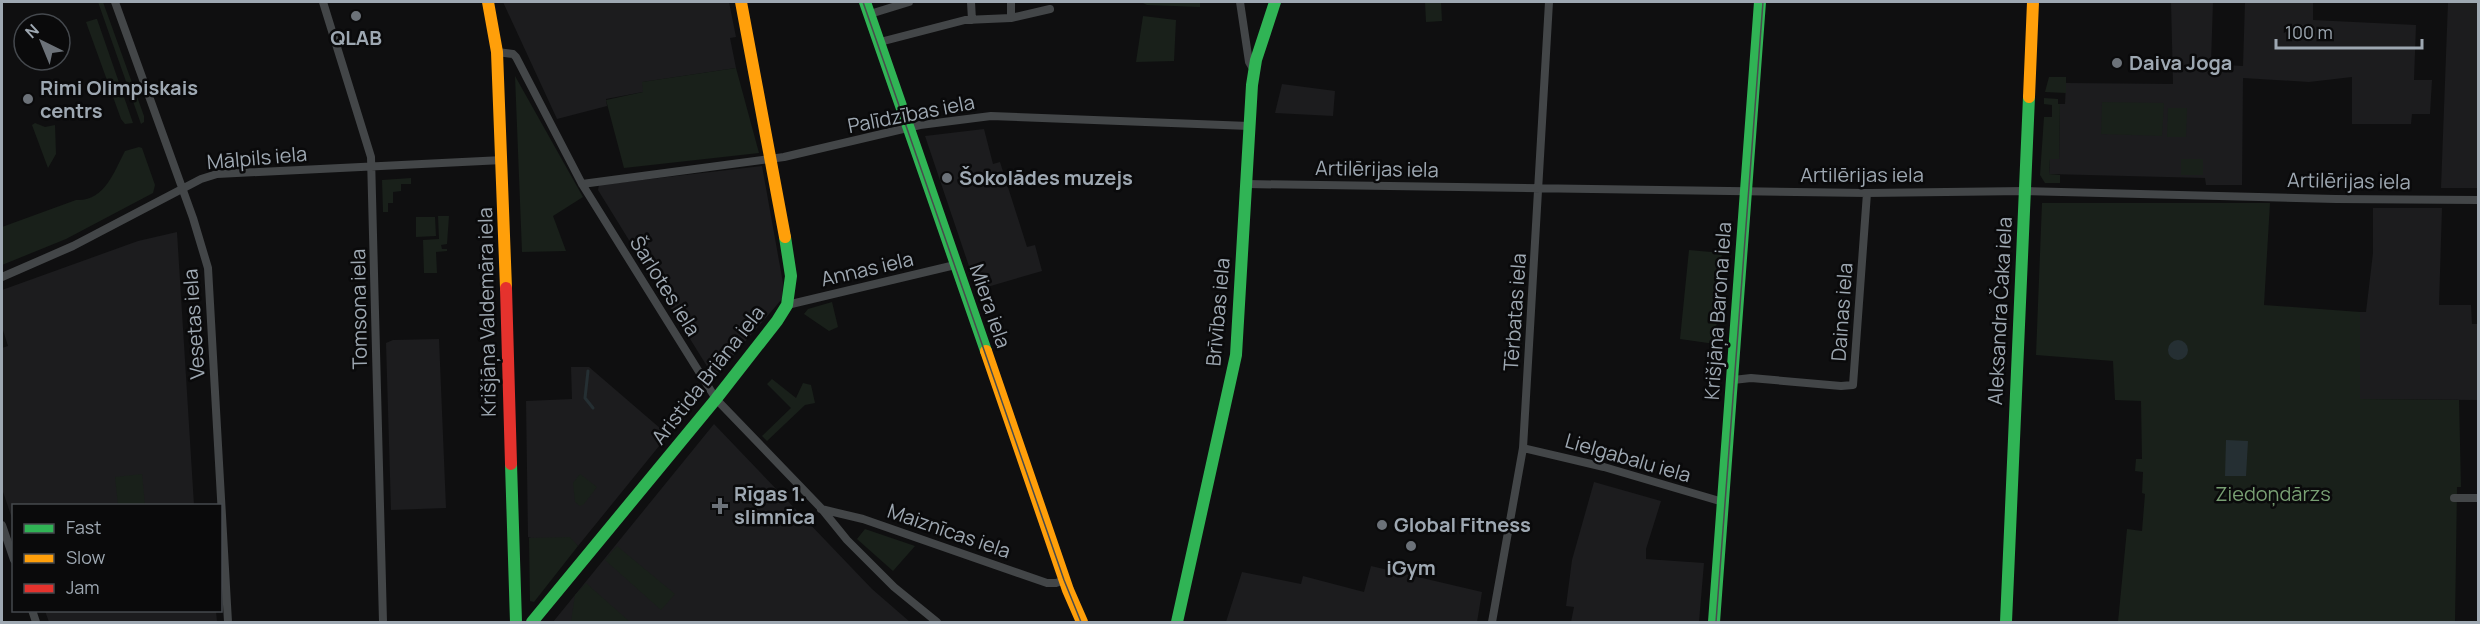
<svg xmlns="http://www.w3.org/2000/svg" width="2480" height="624" font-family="Manrope,sans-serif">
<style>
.built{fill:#1c1c1e}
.green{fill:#19201a}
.water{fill:#252f33}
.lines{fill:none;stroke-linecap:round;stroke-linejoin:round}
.stream{stroke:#252f33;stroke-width:3}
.street{stroke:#434648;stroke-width:8}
.fast{stroke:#30b455;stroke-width:12}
.slow{stroke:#ff9f0a;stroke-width:12}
.jam{stroke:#e5322d;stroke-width:12}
.tram{stroke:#494b4e;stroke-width:1.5}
.poi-dot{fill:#6c7279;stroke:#0a0a0b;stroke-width:2}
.labels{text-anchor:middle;stroke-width:5;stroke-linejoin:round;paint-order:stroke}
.poi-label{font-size:20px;font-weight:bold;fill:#9ea8b2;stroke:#0a0a0b;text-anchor:start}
.street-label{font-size:20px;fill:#9ea8b2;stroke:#0a0a0b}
.park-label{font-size:20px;fill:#789f73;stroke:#0a0a0b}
</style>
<rect width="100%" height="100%" fill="#0f0f10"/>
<path class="built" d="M503,2H729L736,37L730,38L736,68L643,82V92L606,99L607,106L557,119Z
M2171,2H2213L2211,63L2225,65L2243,66L2245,2H2313V20L2416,25L2414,80H2432L2430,114H2412L2411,124H2352V77L2309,82L2243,78L2242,185H2206L2205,178L2049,174L2050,159H2059L2060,104H2065L2066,83L2173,84Z
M2448,2H2478V188H2441Z
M1282,84L1335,91L1333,116L1275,113Z
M984,129L993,164L1000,162L1027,247L1035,245L1042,271L977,290L925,136Z
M762,166L783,283L782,299L719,372L713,376L598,190L599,185Z
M2373,208H2442L2439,305H2471L2472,324H2478V400L2359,399L2360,312H2366L2373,253Z
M177,232L194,505L14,506L13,521L2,489V348L8,346L2,327V290L138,241Z
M439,339L446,508L391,510L386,343L393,340Z
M571,367H589L668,435L578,546L568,538L534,539L528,537L526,401L572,399Z
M714,424L872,589L910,622H553Z
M1594,482L1661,501L1646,549V559L1704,563L1699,622H1571L1574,607L1566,606L1572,560Z
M1371,566L1482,592L1477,622H1226L1242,572L1301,584L1303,576L1364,592Z
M45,611H216L217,622H49Z"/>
<path class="green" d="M98,2H103L144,116V122L141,124Z
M1141,2H1200V7L1147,5Z
M1425,2H1441L1442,21L1426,22Z
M1143,16L1176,20L1174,61L1136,62Z
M96,19H97L133,123L125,124L121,119L86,22Z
M736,68L759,153L624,168L606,100L643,92L642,82Z
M515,76L583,197L553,216L566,251L522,252Z
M2049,77H2066V93L2045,92Z
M2044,98L2058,99V104H2060L2059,159H2050L2049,174L2060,175V183H2045L2040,175L2044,117H2052V105L2044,104Z
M2102,102L2164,103L2162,136L2101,134Z
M2168,108H2187L2186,137H2167Z
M35,123L45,127L55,125L56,154L48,168L32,125Z
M139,147L142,148L155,185L153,193L66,239L2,265V227L76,200C104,202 114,172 125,151Z
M2181,159H2203V175H2181Z
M411,178V184H401V191L393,192V203H388V212H383L382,180Z
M2042,203H2270L2264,305L2360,312V399L2459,400L2461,487H2457L2455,622H2118L2127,529L2142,531L2145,494L2142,493L2143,472L2135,471L2136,459H2142L2141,401L2115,400L2113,361L2036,355Z
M438,216H449L447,244L441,245L442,249H447V251L436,252L437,273H424L423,240L439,239Z
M416,217H435L436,236L416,237Z
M1689,250L1722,253L1715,344L1680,339Z
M832,302L838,327L829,331L804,314L808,309Z
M772,379L796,398L803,383L811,385L815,403L805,405L767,441L762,436L791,408L767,384Z
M142,474L145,505H118L115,477Z
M580,474L597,487L584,504L580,506L575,502L573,483Z
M865,529L915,546L893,571L857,539Z
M570,537L578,546L534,602L530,601L529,538Z
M617,546L675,594L661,610L605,560Z
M586,583L630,622H571L575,595Z"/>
<path class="water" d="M2168 350a10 10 0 1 1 20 0a10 10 0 1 1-20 0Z
M2226,440L2248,441L2246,476H2225Z"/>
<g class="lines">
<path class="stream" d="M588,371L585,398L593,408"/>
<path class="street" d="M115,2L193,218L208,268L228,622
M323,2L371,157L383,622
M971,2L972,20
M1240,2L1249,62L1252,67
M870,14L909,2
M1011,18L1050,9
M880,42L965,20L1011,18V2
M497,52L513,54L516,57L582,184L716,399L821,508L847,540L894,587L937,622
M582,184L784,157L920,125L991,116L1249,126
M1246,184L1867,193L2025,191L2336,199L2478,200
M2,277L73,246L201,179L217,174L503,160
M787,305L955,265
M1733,380L1751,378L1841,386L1853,385L1867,193
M1523,448L1604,467L1723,502
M2454,498H2478
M821,509L863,519L1047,583H1056L1065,580
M2,525L14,560
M32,610L36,622
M1492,622L1523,448L1549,2"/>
<path class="fast" d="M865,2L986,351
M511,464L516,622
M532,622L716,399L777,321L787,305L791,276L785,237
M1177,622L1236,355L1252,85L1256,60L1275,2
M1714,622L1760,2
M2006,622L2029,97"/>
<path class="slow" d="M488,2L497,52L506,288
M741,2L785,237
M2029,97L2033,2
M986,351L1068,590L1082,622"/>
<path class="jam" d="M506,288L511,464"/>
<path class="tram" d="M863,2L1064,580L1081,622
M1716,622L1763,2"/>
</g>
<g class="poi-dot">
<circle cx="356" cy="16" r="6"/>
<circle cx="2117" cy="63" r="6"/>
<circle cx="28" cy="99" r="6"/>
<circle cx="947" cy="178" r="6"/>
<path d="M717 497h6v6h6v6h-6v6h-6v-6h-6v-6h6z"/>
<circle cx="1382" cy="525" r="6"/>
<circle cx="1411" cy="546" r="6"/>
</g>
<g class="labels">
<g class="poi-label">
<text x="356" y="45" text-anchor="middle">QLAB</text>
<text x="2129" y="70">Daiva Joga</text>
<text x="40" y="95">Rimi Olimpiskais<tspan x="40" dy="23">centrs</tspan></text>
<text x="959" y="185">Šokolādes muzejs</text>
<text x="734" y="501">Rīgas 1.<tspan x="734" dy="23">slimnīca</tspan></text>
<text x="1394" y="532">Global Fitness</text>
<text x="1411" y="575" text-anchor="middle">iGym</text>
</g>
<g class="street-label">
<text transform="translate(911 114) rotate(-11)" y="7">Palīdzības iela</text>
<text transform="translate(257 158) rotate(-5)" y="7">Mālpils iela</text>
<text transform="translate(1377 169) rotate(1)" y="7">Artilērijas iela</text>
<text x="1862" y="182">Artilērijas iela</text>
<text transform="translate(2349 181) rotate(1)" y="7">Artilērijas iela</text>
<text transform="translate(867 269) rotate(-13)" y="7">Annas iela</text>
<text transform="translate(665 286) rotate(58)" y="7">Šarlotes iela</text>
<text transform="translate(990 306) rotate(71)" y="7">Miera iela</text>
<text transform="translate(359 309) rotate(-91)" y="7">Tomsona iela</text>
<text transform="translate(1718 311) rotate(-86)" y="7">Krišjāņa Barona iela</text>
<text transform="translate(2000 311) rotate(-87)" y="7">Aleksandra Čaka iela</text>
<text transform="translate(487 312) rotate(-91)" y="7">Krišjāņa Valdemāra iela</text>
<text transform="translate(1218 312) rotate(-85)" y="7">Brīvības iela</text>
<text transform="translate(1515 312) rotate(-86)" y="7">Tērbatas iela</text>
<text transform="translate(1842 312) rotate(-86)" y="7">Dainas iela</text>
<text transform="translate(194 324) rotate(-94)" y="7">Vesetas iela</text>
<text transform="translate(708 375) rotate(-52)" y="7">Aristida Briāna iela</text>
<text transform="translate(1628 458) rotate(16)" y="7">Lielgabalu iela</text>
<text transform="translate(949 531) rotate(19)" y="7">Maiznīcas iela</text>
</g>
<g class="park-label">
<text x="2273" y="501">Ziedoņdārzs</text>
</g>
</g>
<rect width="2480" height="624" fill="none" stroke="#9ea8b2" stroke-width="6"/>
<rect x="12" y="504" width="210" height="108" fill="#0a0a0b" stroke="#45494e" stroke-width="1.5"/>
<rect x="24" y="524" width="30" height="9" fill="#30b455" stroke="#45494e" stroke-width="1.5"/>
<text x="66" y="534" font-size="18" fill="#9ea8b2">Fast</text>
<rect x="24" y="554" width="30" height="9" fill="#ff9f0a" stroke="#45494e" stroke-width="1.5"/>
<text x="66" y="564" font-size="18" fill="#9ea8b2">Slow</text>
<rect x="24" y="584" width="30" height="9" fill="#e5322d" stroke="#45494e" stroke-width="1.5"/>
<text x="66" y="594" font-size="18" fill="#9ea8b2">Jam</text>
<g transform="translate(42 42) rotate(317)"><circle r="28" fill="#0a0a0b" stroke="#45494e" stroke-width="1.5"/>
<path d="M0-4.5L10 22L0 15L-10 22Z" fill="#6c7279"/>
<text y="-9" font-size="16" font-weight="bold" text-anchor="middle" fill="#9ea8b2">N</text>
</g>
<path d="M2276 39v9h146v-9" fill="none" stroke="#9ea8b2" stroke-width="3"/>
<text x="2285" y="39" font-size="18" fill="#9ea8b2" stroke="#0a0a0b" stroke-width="4.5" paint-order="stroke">100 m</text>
</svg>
